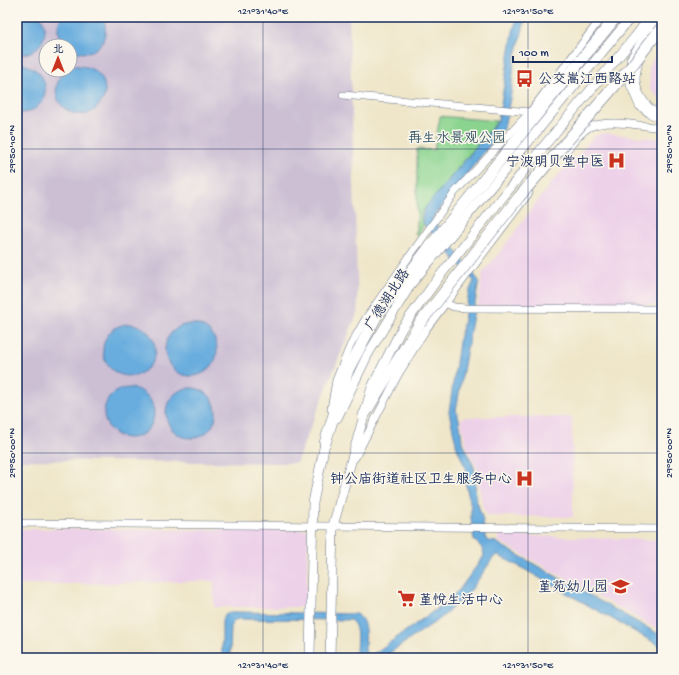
<svg xmlns="http://www.w3.org/2000/svg" width="679" height="675" font-family="'Gochi Hand','LXGW WenKai TC',sans-serif">
<style>
.built{fill:#edd1e9}
.industrial{fill:#ccbfd4;fill-rule:evenodd}
.green{fill:#8bd48f;stroke:#538276}
.water{fill:#69adde;stroke:#426e9e}
.lines{fill:none;stroke-linecap:round;stroke-linejoin:round}
.minor-casing{stroke:#656f83;stroke-width:8}
.major-casing{stroke:#656f83;stroke-width:10}
.highway-casing{stroke:#656f83;stroke-width:12}
.minor{stroke:#fff;stroke-width:7}
.major{stroke:#fff;stroke-width:9}
.highway{stroke:#fff;stroke-width:11}
.highway-bridge-casing{stroke:#656f83;stroke-width:12;stroke-linecap:butt}
.highway-bridge{stroke:#fff;stroke-width:11}
.ticks{fill:none;stroke:#1b2f5e;stroke-width:1;stroke-opacity:0.45}
.labels{text-anchor:middle;stroke-width:3;stroke-linejoin:round;paint-order:stroke}
.poi-label{font-size:14px;fill:#1b2f5e;stroke:#fbf7ec;text-anchor:end}
.park-label{font-size:14px;fill:#37586a;stroke:#fbf7ec}
.street-label{font-size:14px;fill:#1b2f5e;stroke:#fbf7ec}
.neatline{fill:none;stroke:#1b2f5e;stroke-width:1.5}
.ticks-label{font-size:10px;text-anchor:middle;fill:#1b2f5e}
</style>
<rect width="100%" height="100%" fill="#fbf7ec"/>
<filter id="ink" filterUnits="userSpaceOnUse"><feTurbulence type="fractalNoise" baseFrequency=".025" numOctaves="2"/><feDisplacementMap in="SourceGraphic" scale="8" xChannelSelector="R" yChannelSelector="G"/><feConvolveMatrix kernelMatrix="1 2 1 2 8 2 1 2 1" color-interpolation-filters="sRGB"/></filter>
<filter id="wash" filterUnits="userSpaceOnUse"><feTurbulence type="fractalNoise" baseFrequency=".012" numOctaves="4" result="noise"/><feDisplacementMap in="SourceGraphic" scale="16" xChannelSelector="R" yChannelSelector="G"/><feGaussianBlur stdDeviation="0.9" result="paint"/><feColorMatrix in="noise" values="0 0 0 0 0 0 0 0 0 0 0 0 0 0 0 0 0 1.4 0 .05"/><feComposite in="paint" operator="in"/></filter>
<g filter="url(#wash)">
<rect width="100%" height="100%" fill="#efe6c9"/>
<path class="built" d="M662,42V101L650,89L649,67Z
M602,133L662,139V305L478,306L483,272L497,256L550,184L595,136Z
M465,417H572L573,517L487,516L482,505L476,466L467,448L462,427L461,418Z
M17,529L308,530L306,607H214V581L17,585Z
M499,535L662,540V632L498,541Z"/>
<path class="industrial" d="M17,17H349L358,311L296,463L17,460ZM46,46H70V70H46Z"/>
<path class="green" d="M440,116L497,121L421,213V220L424,225L418,236L415,234L417,229V149L434,150Z"/>
<path class="water" d="M17,17H41C52,36 38,56 17,54Z
M61,17H103C112,41 94,60 70,50V46H64C57,37 56,27 61,17Z
M517,17H526L514,62L511,94L504,127L433,217L432,219L479,281L456,410L459,419L462,440L474,467L476,499L482,517L486,539L488,541L496,542L504,547L662,636V647L515,564L497,555L493,558L471,590L441,618L382,658H358L356,654C356,643 360,626 350,620L237,619L233,622L231,625L230,658H222V620C225,613 229,612 237,612L357,614C368,623 365,637 365,650L366,653L370,655L375,653L445,603L459,590L484,556L483,549L474,540L471,518V507L465,481L466,469L457,448L449,412L460,335L462,330L469,292L474,281L423,223C421,217 423,213 426,207L498,121L513,32Z
M22,64C57,72 50,115 17,113V65Z
M74,66C90,65 105,73 105,91C105,97 102,101 99,105C80,131 37,99 66,70H70V68Z
M103 350a26 26 0 1 1 52 0a26 26 0 1 1-52 0Z
M165 350a26 26 0 1 1 52 0a26 26 0 1 1-52 0Z
M166 413a25 25 0 1 1 50 0a25 25 0 1 1-50 0Z
M104 413a25 25 0 1 1 50 0a25 25 0 1 1-50 0Z"/>
</g>
<g filter="url(#ink)">
<g class="lines">
<defs>
<path id="minor" d="M657,17L630,59V85L639,106L650,114L662,120
M655,29L662,19
M640,58C638,65 636,72 636,80C637,93 648,112 662,114
M343,95L530,112
M566,151C572,144 580,133 588,128C607,118 640,126 662,128
M445,303L454,307L465,308L662,309
M331,409L336,380L350,346L366,318L455,192L530,112L602,17
M355,458L398,375L427,328L529,193
M17,523L662,529"/>
<path id="major" d="M337,418L368,354L411,284L631,17
M310,658L313,503L325,443L328,436
M330,658L333,526L372,387L402,328L439,277L538,153L635,37L650,17"/>
<path id="highway" d="M364,415L420,323
M325,443L348,370L376,317L427,250L616,17"/>
</defs>
<use href="#minor" class="minor-casing"/>
<use href="#major" class="major-casing"/>
<use href="#highway" class="highway-casing"/>
<use href="#minor" class="minor"/>
<use href="#major" class="major"/>
<use href="#highway" class="highway"/>
<defs>
<path id="highway-bridge" d="M420,323L519,197L630,68L661,28"/>
</defs>
<use href="#highway-bridge" class="highway-bridge-casing"/>
<use href="#highway-bridge" class="highway-bridge"/>
</g>
</g>
<path class="ticks" d="M263,17V658M528,17V658M17,149H662M17,453H662"/>
<defs>
<symbol id="bus-bare" viewBox="-9 -9 18 18"><path d="M-5-6H5V4H4V6H2V4H-2V6H-4V4H-5ZM-3.5-4V0h7V-4ZM-3.5 1.2v1.5H-2V1.2ZM2 1.2v1.5H3.5V1.2Z" fill="#c8321e" stroke="#fbf7ec" stroke-width="2.5" paint-order="stroke"/></symbol>
<symbol id="hospital-bare" viewBox="-9 -9 18 18"><path d="M-5-5h3v3.5h4V-5h3V5h-3V1.5h-4V5h-3Z" fill="#c8321e" stroke="#fbf7ec" stroke-width="2.5" paint-order="stroke"/></symbol>
<symbol id="school-bare" viewBox="-9 -9 18 18"><path d="M0-5L7-2L0 1L-7-2ZM-4 1L0 2.5L4 1V4Q0 6-4 4Z" fill="#c8321e" stroke="#fbf7ec" stroke-width="2.5" paint-order="stroke"/></symbol>
<symbol id="supermarket-bare" viewBox="-9 -9 18 18"><path d="M-6-5.5h2.5l.6 2H6L4.5 2H-2.5L-4.4-4H-6ZM-1.5 3.2a1.3 1.3 0 1 0 .1 0ZM3 3.2a1.3 1.3 0 1 0 .1 0Z" fill="#c8321e" stroke="#fbf7ec" stroke-width="2.5" paint-order="stroke"/></symbol>
</defs>
<g fill-rule="evenodd">
<use href="#bus-bare" x="512" y="66" width="25" height="25"/>
<use href="#hospital-bare" x="604" y="148" width="25" height="25"/>
<use href="#hospital-bare" x="512" y="466" width="25" height="25"/>
<use href="#school-bare" x="608" y="574" width="25" height="25"/>
<use href="#supermarket-bare" x="394" y="586" width="25" height="25"/>
</g>
<g class="labels">
<g class="poi-label">
<text x="538" y="83" text-anchor="start">公交嵩江西路站</text>
<text x="604" y="166">宁波明贝堂中医</text>
<text x="512" y="483">钟公庙街道社区卫生服务中心</text>
<text x="608" y="591">堇苑幼儿园</text>
<text x="419" y="604" text-anchor="start">堇悦生活中心</text>
</g>
<g class="park-label">
<text x="457" y="142">再生水景观公园</text>
</g>
<g class="street-label">
<text transform="translate(386 299) rotate(-57)" y="5">广德湖北路</text>
</g>
</g>
<rect width="679" height="675" fill="none" stroke="#fbf7ec" stroke-width="44"/>
<g transform="translate(58 58)"><circle r="19" fill="#fbf7ec" stroke="#a1a7b3"/>
<path d="M0-3L7 15L0 10L-7 15Z" fill="#c8321e"/>
<text y="-6" font-size="11" font-weight="bold" text-anchor="middle" fill="#1b2f5e">北</text>
</g>
<path d="M513 56v6h99v-6" fill="none" stroke="#1b2f5e" stroke-width="2"/>
<text x="519" y="56" font-size="12" fill="#1b2f5e" stroke="#fbf7ec" stroke-width="3" paint-order="stroke">100 m</text>
<rect x="22" y="22" width="635" height="631" class="neatline"/>
<g class="ticks-label">
<text x="263" y="14">121°31'40"E</text>
<text x="528" y="14">121°31'50"E</text>
<text transform="translate(11 149) rotate(-90)" y="4">29°50'10"N</text>
<text transform="translate(668 149) rotate(-90)" y="4">29°50'10"N</text>
<text transform="translate(11 453) rotate(-90)" y="4">29°50'00"N</text>
<text transform="translate(668 453) rotate(-90)" y="4">29°50'00"N</text>
<text x="263" y="668">121°31'40"E</text>
<text x="528" y="668">121°31'50"E</text>
</g>
</svg>
